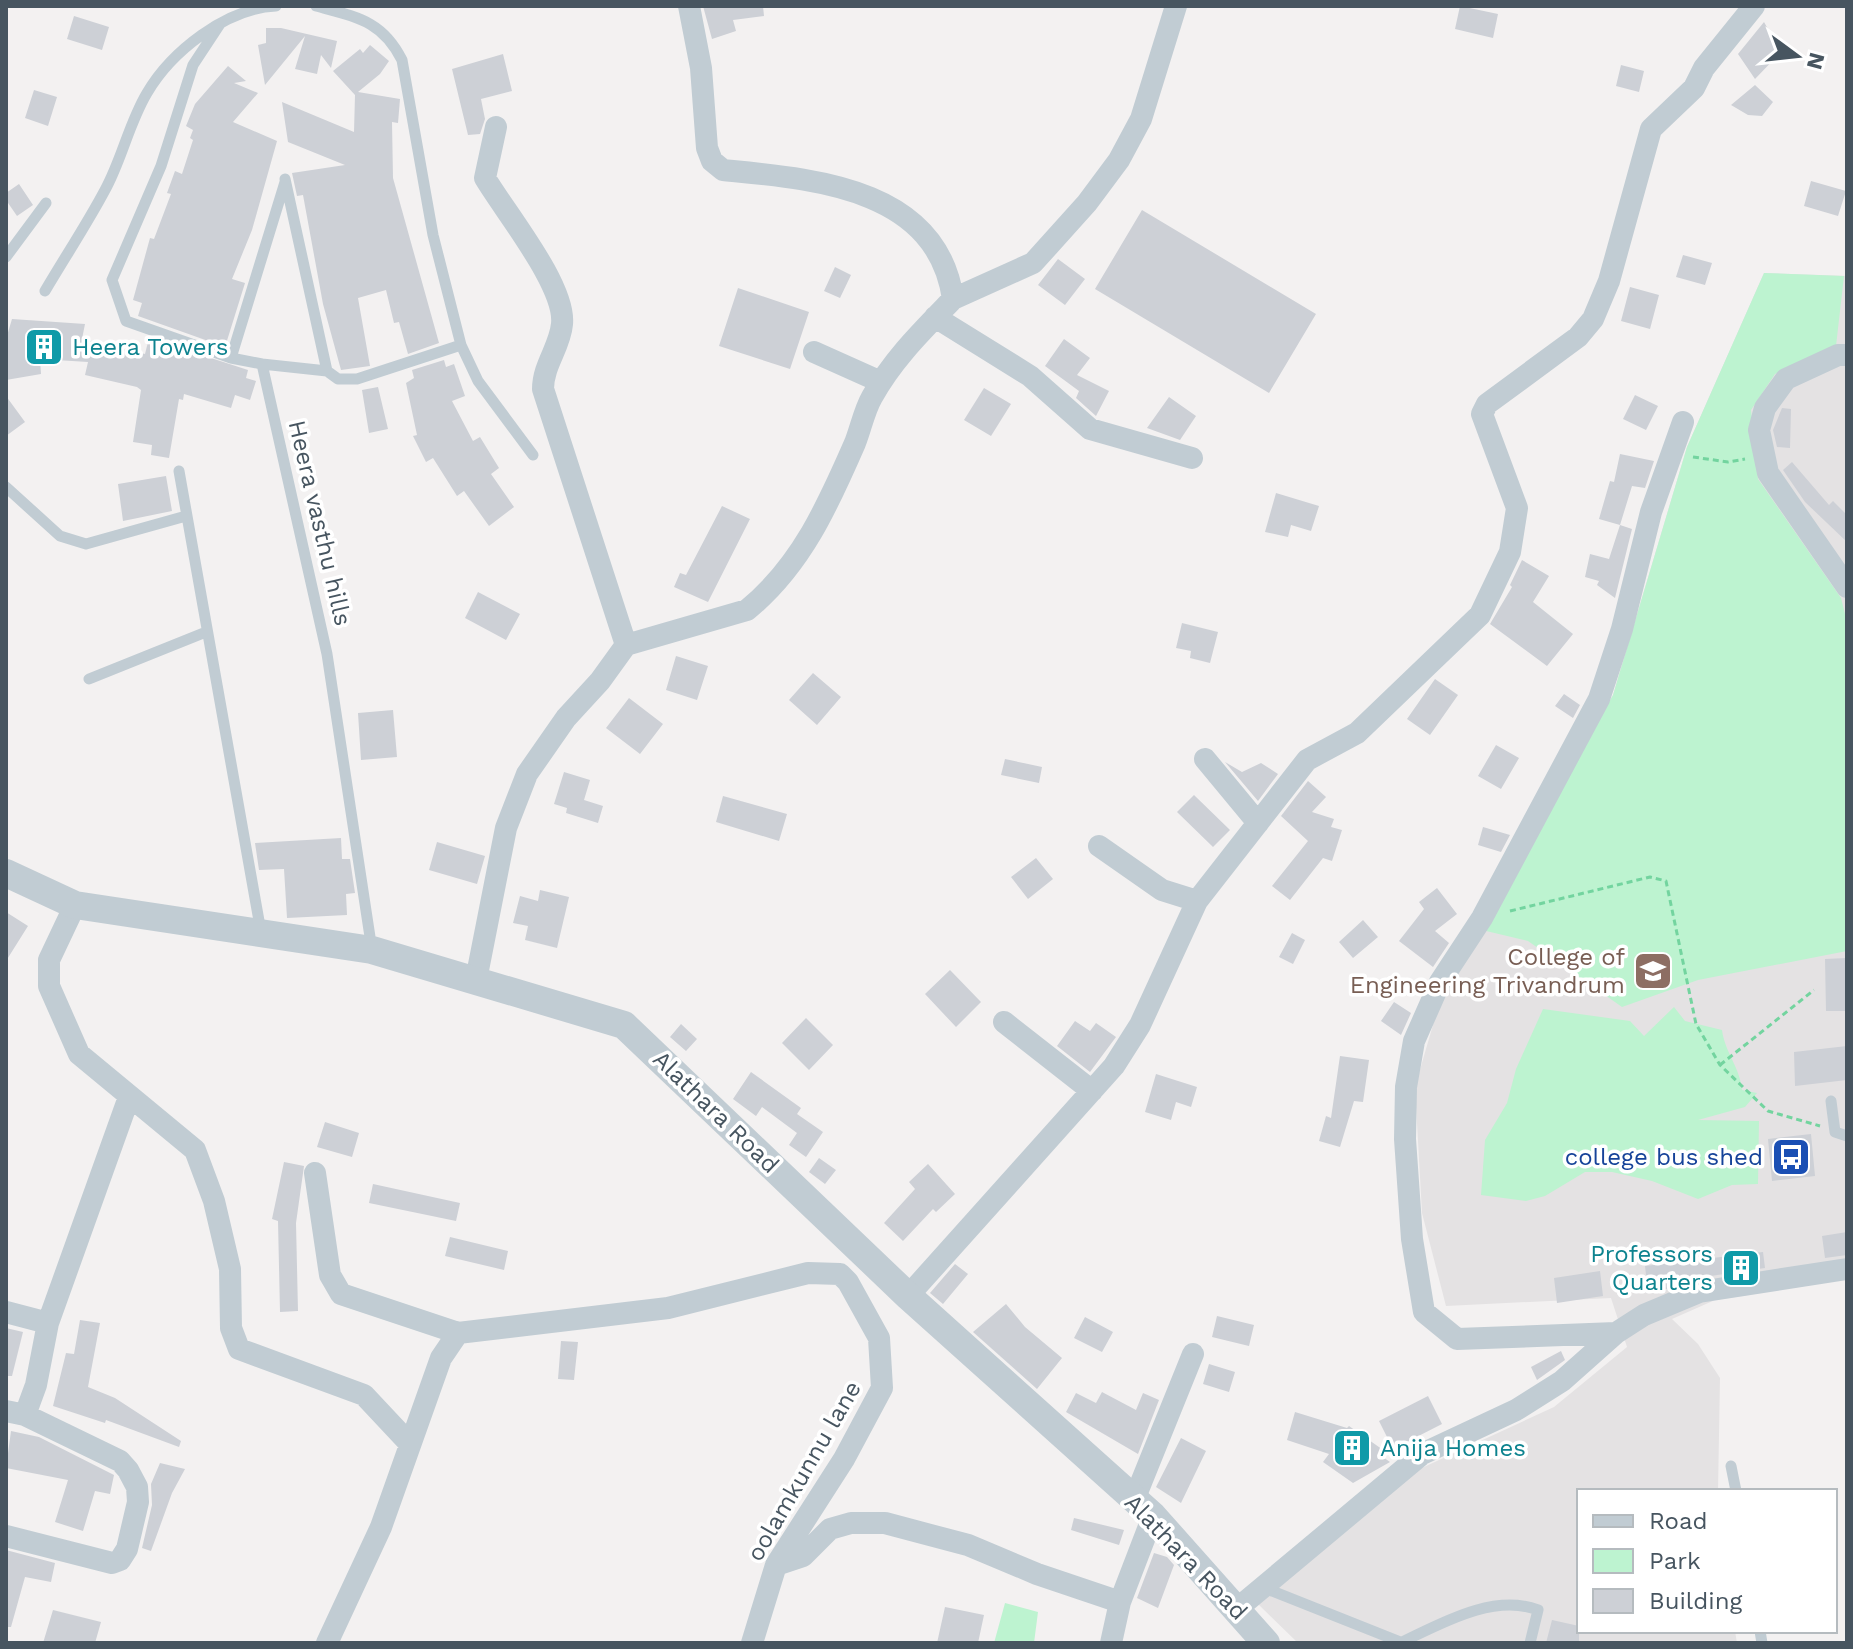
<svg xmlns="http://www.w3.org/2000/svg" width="1853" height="1649" font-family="'Work Sans',sans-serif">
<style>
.education{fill:#e4e2e3}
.green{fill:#bdf3d0}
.building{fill:#cdd0d6}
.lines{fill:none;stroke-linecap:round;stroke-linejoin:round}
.path{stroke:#73d49f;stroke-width:3;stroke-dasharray:6 4;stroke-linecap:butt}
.service{stroke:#c1ccd3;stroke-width:11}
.minor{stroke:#c1ccd3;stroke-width:22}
.tertiary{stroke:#c1ccd3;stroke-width:28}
.labels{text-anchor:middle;stroke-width:7;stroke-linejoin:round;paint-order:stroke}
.culture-label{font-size:24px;fill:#0d838f;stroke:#fff;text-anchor:start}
.street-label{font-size:24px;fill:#475560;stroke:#fff}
.education-label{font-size:24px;fill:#785e54;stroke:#fff;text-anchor:end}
.transit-label{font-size:24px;fill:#164399;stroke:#fff;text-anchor:end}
</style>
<rect width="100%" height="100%" fill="#f3f1f1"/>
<path class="education" d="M1764,273L1847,276V1279L1715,1300L1672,1319L1698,1344L1720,1378L1718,1491H1579V1631H1735L1737,1643H1298L1258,1604L1413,1472L1554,1407L1627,1347L1611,1298L1446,1306L1422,1213L1415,1087L1437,1011L1613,695L1687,447Z"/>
<path class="green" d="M1764,273L1844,276L1836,346L1775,374L1751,410L1758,479L1841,598L1847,622V951L1698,980L1622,1007L1528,941L1482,930L1613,695L1687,447Z
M1674,1007L1685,1021L1722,1030C1725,1053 1740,1067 1742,1090L1757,1093L1745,1107L1698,1120L1759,1121L1758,1184L1732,1185L1698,1199L1652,1181L1612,1172H1585L1545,1196L1526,1201L1481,1195L1485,1140L1507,1103L1516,1069L1543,1009L1630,1021L1644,1036Z
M1005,1603L1038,1612L1034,1643H994Z"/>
<path class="building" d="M703,6H763L764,16L733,20L736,31L712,39Z
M1460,6L1498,14L1493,38L1455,29Z
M74,16L109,27L102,50L67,39Z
M1764,22L1781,52L1755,79L1738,54Z
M266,28H281L337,41L331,68L321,55L317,74L295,69L305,36L265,85L258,45L266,43Z
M370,45L389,61L380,74L358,92L400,99L398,123L392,122L393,178L439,343L408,354L399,322L394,323L386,290L358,298L370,366L341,370L323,304L303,195L297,196L292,173L345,165L288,142L282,102L354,132L355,95L333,71L360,49L363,53Z
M503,54L512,91L481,99L485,119L480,134L468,135L452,69Z
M1621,65L1644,71L1639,92L1616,86Z
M228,66L246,81L234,83L258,93L233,122L277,141L252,230L232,279L245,283L225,347L138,316L142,303L133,300L150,238L154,239L171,194L167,193L175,171L182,174L193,140L190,138L193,130L186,126L195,104Z
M1755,85L1773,102L1762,116L1748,115L1731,105Z
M34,90L57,97L48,126L25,118Z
M1811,181L1846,191L1838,216L1804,206Z
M19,184L33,205L17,216L6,200V193Z
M1142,210L1316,314L1269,393L1095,289Z
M1683,255L1712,263L1705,285L1676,277Z
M1058,259L1085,279L1065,305L1038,285Z
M835,267L851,275L840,298L824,291Z
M1630,287L1659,295L1650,329L1621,321Z
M738,288L809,312L790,369L719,346Z
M12,319L85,324L82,339L145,354L149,338L248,370L246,378L256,381L250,400L235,395L231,408L184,394L183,400L179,399L169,458L151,455L152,445L133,442L141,390L137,387L85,375L88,362L40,359L41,374L6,380V339Z
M1064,339L1090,358L1077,375L1109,391L1096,416L1076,398L1079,391L1045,366Z
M444,360L446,367L454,364L465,396L452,401L473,441L480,437L499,468L491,474L514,507L489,526L464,491L457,496L433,458L426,462L413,436L417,435L406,383L414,378L412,370Z
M378,387L388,429L369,433L362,390Z
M984,388L1011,404L991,436L964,420Z
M1635,395L1658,406L1646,430L1623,419Z
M6,396L25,422L6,436Z
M1169,397L1196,416L1180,440L1147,428Z
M1782,408L1791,409L1790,448L1777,447L1773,430Z
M1620,454L1654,461L1645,488L1632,486L1620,525L1599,519L1610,481L1614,482Z
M1792,462L1829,505L1833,501L1847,515V542L1805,502L1783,470Z
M166,476L172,511L123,521L118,484Z
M1276,493L1319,506L1311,531L1291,525L1288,537L1265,532Z
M722,506L750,519L708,602L674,587L680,573L686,575Z
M1620,525L1632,529L1615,598L1597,585L1599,581L1585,577L1590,554L1609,559Z
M1522,560L1549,576L1533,602L1573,634L1547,666L1490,624L1512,587L1510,585Z
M478,592L520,614L506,640L465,618Z
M1182,623L1218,632L1210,663L1190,658L1191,651L1176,648Z
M676,656L708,666L697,700L666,690Z
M813,673L841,697L817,725L789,700Z
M1435,679L1458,695L1430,735L1407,719Z
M1564,694L1580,705L1573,718L1555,706Z
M629,698L663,724L640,754L606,728Z
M393,710L397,757L361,760L358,713Z
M1496,745L1519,758L1501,789L1478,776Z
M1005,759L1042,767L1039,783L1001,775Z
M1225,762L1242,772L1261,763L1278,774L1258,801Z
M564,772L590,780L584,800L603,806L598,823L566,813L567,808L554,804Z
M1308,781L1326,797L1312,812L1334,819L1331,827L1342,830L1332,861L1323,858L1290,900L1272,886L1308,841L1281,816Z
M1194,795L1230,830L1213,847L1177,812Z
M723,796L787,814L779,841L716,822Z
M1483,827L1510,835L1501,852L1478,845Z
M341,838L342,859H350L355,893L346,894L347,915L287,918L284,869L259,870L255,843Z
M437,842L485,856L477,884L429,870Z
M1036,858L1053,879L1028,899L1011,877Z
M1437,888L1457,914L1435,931L1449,943L1433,967L1399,941L1424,909L1419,902Z
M540,890L569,897L557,948L525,940L528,926L513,923L520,896L538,901Z
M6,912L28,926L6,961Z
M1363,920L1378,937L1353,958L1339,942Z
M1292,933L1305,940L1293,964L1279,957Z
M1847,958V1011H1826L1825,959Z
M950,970L981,1002L956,1027L925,994Z
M1394,1002L1411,1013L1401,1035L1381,1021Z
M806,1018L833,1045L809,1070L782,1043Z
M1075,1021L1090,1031L1096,1023L1116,1037L1090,1072L1057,1046Z
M681,1024L697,1039L686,1051L670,1037Z
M1847,1046V1080L1795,1086L1794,1052Z
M1340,1056L1369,1060L1363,1102L1354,1101L1340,1147L1319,1141L1326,1116L1331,1118Z
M751,1072L801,1108L797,1114L823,1132L806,1157L789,1145L797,1133L762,1107L756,1116L733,1099Z
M1156,1074L1197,1087L1191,1107L1176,1102L1171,1120L1145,1112Z
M325,1122L359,1133L352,1157L317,1147Z
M1811,1134L1815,1176L1772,1181L1768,1139Z
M819,1158L836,1170L825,1184L809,1172Z
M284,1162L304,1166L296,1223L298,1311L280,1312L278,1221L272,1219Z
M928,1164L955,1194L936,1212L933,1209L903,1241L884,1223L915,1189L909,1182Z
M373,1184L460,1203L456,1221L369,1203Z
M1847,1232V1255L1825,1258L1822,1236Z
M450,1237L508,1251L504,1270L445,1256Z
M1763,1252L1765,1268L1697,1278L1672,1288L1648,1292L1645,1266Z
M955,1264L968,1274L943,1304L930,1293Z
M1600,1271L1603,1296L1557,1303L1554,1278Z
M1006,1304L1025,1327L1062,1358L1037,1389L973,1332Z
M1217,1316L1254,1325L1249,1346L1212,1337Z
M1085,1317L1113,1332L1102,1352L1074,1338Z
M80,1320L100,1323L88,1387L115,1398L181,1441L179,1447L106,1420L105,1423L53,1406L66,1353L74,1354Z
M6,1328L23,1332L12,1376H6Z
M561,1341L578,1342L574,1380L558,1379Z
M1561,1351L1565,1360L1537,1380L1531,1367Z
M1209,1364L1235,1372L1229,1392L1203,1384Z
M1102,1392L1136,1410L1143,1393L1159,1400L1138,1454L1066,1412L1076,1393L1096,1403Z
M1428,1396L1442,1424L1393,1449L1379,1421Z
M1295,1412L1347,1428L1349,1426L1386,1452L1380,1455L1390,1462L1353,1483L1323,1462L1329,1454L1287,1440Z
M11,1431L39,1437L114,1475L110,1494L95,1491L83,1531L55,1522L68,1480L6,1468Z
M1181,1438L1206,1451L1181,1503L1156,1487Z
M160,1463L185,1469L172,1493L151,1551L142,1548L152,1505L151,1484Z
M1074,1518L1124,1530L1119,1545L1071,1530Z
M6,1550L55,1563L51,1582L25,1577L11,1627H6Z
M1154,1553L1167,1557L1174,1565L1158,1608L1137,1598Z
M945,1607L984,1615L978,1643H937Z
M53,1610L101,1622L95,1643H43Z
M1552,1620L1579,1626V1643H1546Z"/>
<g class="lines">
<path class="path" d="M1693,457L1728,462L1745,459
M1510,911L1650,877L1666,881L1696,1024L1720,1065L1768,1111L1820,1126
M1720,1065L1814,990"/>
<path class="service" d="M316,6C356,17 382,20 402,60L433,235L461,345L478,381L533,455
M220,24L193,65L161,166L112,280L126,321L231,358L262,364
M285,179L327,371L262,364L327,654L372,950
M6,257L46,203
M45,291C65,257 87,224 105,190C122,159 129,123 147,93C171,52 226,8 276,6
M231,358L285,182
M327,371L338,379H357L461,345
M179,471L261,932
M6,487L60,536L86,544L186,516
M89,679L206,632
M1831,1101L1835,1132L1847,1136
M1731,1466L1736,1491
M1262,1587L1403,1643
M1760,1631L1762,1643
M1402,1642C1442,1623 1494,1593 1538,1610L1530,1643"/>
<path class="minor" d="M496,127L485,178C505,212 566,286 562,324C560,347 543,365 543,389L626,645
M953,299L1033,263L1087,203L1119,160L1141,119L1176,6
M935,317L1030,376L1090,429L1192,458
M814,352L881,382
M1847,355H1838L1786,379L1765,408L1759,430L1768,473L1847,587
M1205,759L1258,823
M1099,846L1162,890L1197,901
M75,905L49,960V986L79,1054L195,1150L214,1201L230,1269L231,1328L239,1349L364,1395L409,1443
M476,980L506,828L527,774L566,718L600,681L626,645L747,610C801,566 828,505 855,443C861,428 864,411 872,397C893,359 923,330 953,299C937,187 813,179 723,170L712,161L707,148L701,68L689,6
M1004,1022L1092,1091
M315,1173L330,1275L341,1294L458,1333
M908,1296L1114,1066L1140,1025L1197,901L1307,760L1357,733L1480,615L1510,552L1517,508L1482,414L1487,404L1578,337L1593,319L1609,281L1651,129L1694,88L1704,68L1754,6
M6,1312L48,1323L36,1385L25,1415
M48,1323L129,1097
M1616,1333L1457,1339L1424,1312L1412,1239L1405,1139L1406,1087L1414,1041L1440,982L1482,918L1599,699L1622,629L1651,512L1683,422
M6,1411L25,1415L120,1461L128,1470L137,1487L138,1502L127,1549L120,1560L112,1563L6,1536
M1134,1500L1193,1354
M776,1565L803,1556L830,1529L851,1523H885L968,1545L1037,1574L1120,1602
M1238,1608L1422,1454L1516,1410L1562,1381L1616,1333L1644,1315L1699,1292L1847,1269
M327,1643L381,1527L441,1358L458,1333L668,1308L808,1273L840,1274L848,1282L879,1338L882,1388L844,1459L776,1565L752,1643
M1111,1643L1120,1602L1153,1516"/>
<path class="tertiary" d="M6,873L75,905L372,950L624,1025L908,1296L1153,1516L1266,1643"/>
</g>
<defs>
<symbol id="building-square" viewBox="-11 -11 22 22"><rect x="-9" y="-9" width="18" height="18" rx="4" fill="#0f9aa8" stroke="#fff"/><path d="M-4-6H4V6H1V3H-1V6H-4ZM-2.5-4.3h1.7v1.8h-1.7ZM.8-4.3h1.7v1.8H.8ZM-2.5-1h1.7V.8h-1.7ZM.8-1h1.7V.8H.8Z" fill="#fff"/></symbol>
<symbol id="university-square" viewBox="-11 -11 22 22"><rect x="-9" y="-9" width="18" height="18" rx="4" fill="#8d6e63" stroke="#fff"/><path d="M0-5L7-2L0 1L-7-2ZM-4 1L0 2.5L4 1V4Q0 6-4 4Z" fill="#fff"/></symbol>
<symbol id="bus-square" viewBox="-11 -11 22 22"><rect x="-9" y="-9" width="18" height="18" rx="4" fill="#1a4fb4" stroke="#fff"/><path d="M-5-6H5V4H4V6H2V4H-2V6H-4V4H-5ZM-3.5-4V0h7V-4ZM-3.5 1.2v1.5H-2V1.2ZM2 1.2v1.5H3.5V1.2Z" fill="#fff"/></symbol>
</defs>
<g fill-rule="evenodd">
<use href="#building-square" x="22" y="325" width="44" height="44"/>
<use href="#university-square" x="1631" y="949" width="44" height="44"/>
<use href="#bus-square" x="1769" y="1135" width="44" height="44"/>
<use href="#building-square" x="1719" y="1246" width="44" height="44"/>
<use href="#building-square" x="1330" y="1426" width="44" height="44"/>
</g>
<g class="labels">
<g class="culture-label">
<text x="72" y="355">Heera Towers</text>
<text x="1713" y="1262" text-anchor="end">Professors<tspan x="1713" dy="28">Quarters</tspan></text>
<text x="1380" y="1456">Anija Homes</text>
</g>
<g class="street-label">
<text transform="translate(320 523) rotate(77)" y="8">Heera vasthu hills</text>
<text transform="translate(716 1112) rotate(44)" y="8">Alathara Road</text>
<text transform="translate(804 1471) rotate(-60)" y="8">oolamkunnu lane</text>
<text transform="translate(1186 1557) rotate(46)" y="8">Alathara Road</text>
</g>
<g class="education-label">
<text x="1625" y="965">College of<tspan x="1625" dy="28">Engineering Trivandrum</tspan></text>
</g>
<g class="transit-label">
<text x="1763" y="1165">college bus shed</text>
</g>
</g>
<rect width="1853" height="1649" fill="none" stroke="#475560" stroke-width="16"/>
<rect x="1577" y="1489" width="260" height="144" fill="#ffffff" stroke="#b5bbbf" stroke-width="2"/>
<rect x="1593" y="1515" width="40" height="12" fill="#c1ccd3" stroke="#b5bbbf" stroke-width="2"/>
<text x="1649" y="1529" font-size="24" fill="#475560">Road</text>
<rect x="1593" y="1549" width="40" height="24" fill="#bdf3d0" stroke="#b5bbbf" stroke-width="2"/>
<text x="1649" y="1569" font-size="24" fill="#475560">Park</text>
<rect x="1593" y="1589" width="40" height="24" fill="#cdd0d6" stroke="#b5bbbf" stroke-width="2"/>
<text x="1649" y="1609" font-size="24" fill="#475560">Building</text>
<g transform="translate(1797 56) rotate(105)" stroke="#ffffff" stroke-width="6" paint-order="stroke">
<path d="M0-6L14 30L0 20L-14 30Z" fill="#475560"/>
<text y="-12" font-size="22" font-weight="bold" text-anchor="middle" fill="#475560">N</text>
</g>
</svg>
